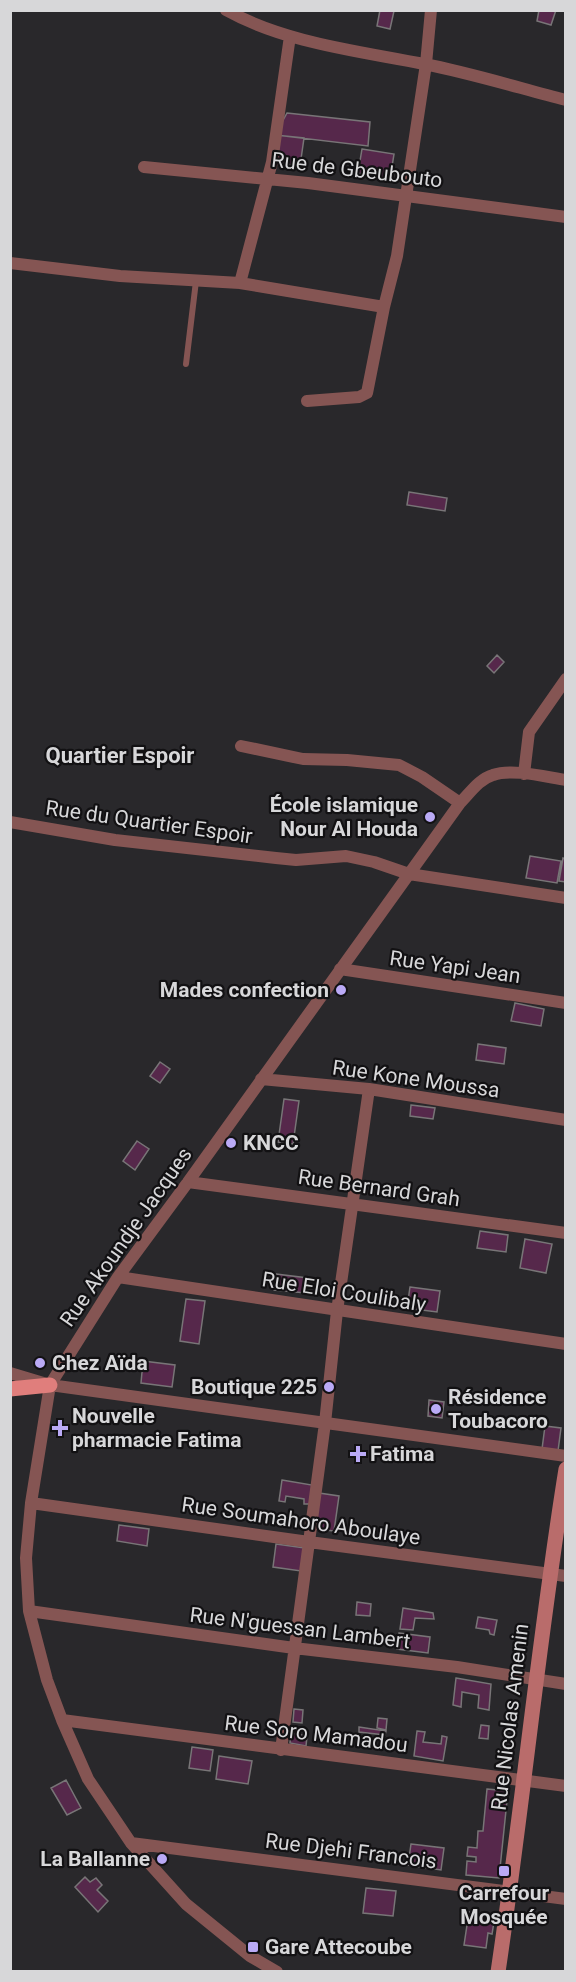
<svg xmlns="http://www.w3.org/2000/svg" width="576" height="1982" font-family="Roboto,sans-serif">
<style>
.building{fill:#56284b;stroke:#787577;stroke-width:1.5}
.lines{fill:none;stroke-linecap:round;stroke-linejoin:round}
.lane{stroke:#855553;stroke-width:6}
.street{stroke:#855553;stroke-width:12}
.secondary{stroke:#b96c6b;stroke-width:15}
.primary{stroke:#e07e7c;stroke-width:15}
.poi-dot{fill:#baaaf6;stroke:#121113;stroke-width:2}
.labels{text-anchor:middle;stroke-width:4.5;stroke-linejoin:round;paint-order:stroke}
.street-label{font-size:21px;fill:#d7d7d9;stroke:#121113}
.poi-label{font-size:21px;font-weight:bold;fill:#d7d7d9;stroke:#121113;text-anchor:start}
.neighbourhood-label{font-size:22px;font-weight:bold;fill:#d7d7d9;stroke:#121113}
</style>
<rect width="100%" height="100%" fill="#29282b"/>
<path class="building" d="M380,10L394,11L390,29L377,26Z
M539,10H556L551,25L537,21Z
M287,113L370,122L368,146L275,135Z
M275,135L304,138L300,166L272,162Z
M362,149L394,154L390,179L358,173Z
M409,492L447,498L445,511L407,505Z
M497,655L504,662L494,673L487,666Z
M530,856L561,861L557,883L526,878Z
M563,858L566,859V882L559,881Z
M515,1003L544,1009L541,1026L511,1021Z
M478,1044L506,1048L504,1064L476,1060Z
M160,1062L170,1069L160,1083L150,1076Z
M284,1099L299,1101L293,1144L278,1142Z
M411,1105L435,1108L433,1119L410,1116Z
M137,1141L149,1149L135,1170L123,1161Z
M480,1231L508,1235L506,1252L477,1248Z
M525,1239L552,1244L546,1273L520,1268Z
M276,1274L308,1278L306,1293L274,1290Z
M410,1287L440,1291L437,1312L407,1308Z
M186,1299L205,1301L199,1344L180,1341Z
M143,1361L175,1365L172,1387L141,1383Z
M429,1400L444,1402L442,1418L428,1416Z
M545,1426L561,1428L558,1451L542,1449Z
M282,1480L312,1485L310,1504H304V1499L286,1496L285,1502L279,1501Z
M319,1493L339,1496L334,1531L315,1529Z
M119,1525L149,1529L147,1546L117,1541Z
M276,1544L305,1548L301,1571L273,1567Z
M357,1602L371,1604L370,1616L356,1615Z
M403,1608L433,1613L434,1619L415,1618L413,1630L400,1629Z
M478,1617L497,1620L494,1635L490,1634L489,1630L476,1628Z
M399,1633L430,1637L428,1653L397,1649Z
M456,1678L491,1684L489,1710L478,1708L479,1695L462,1692L461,1707L453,1705Z
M294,1709L303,1710L302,1723L293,1722Z
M378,1718L387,1719L386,1730L377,1728Z
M481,1725L489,1726L488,1739L479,1738Z
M359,1727L386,1731L385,1735L359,1732Z
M417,1731L425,1732L423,1742L441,1744L442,1736L447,1737L443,1761L414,1756Z
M291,1733L307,1736L306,1746L290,1743Z
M192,1747L213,1750L210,1771L189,1768Z
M219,1756L252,1761L248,1784L216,1779Z
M66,1780L81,1808L67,1815L51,1788Z
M487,1789L508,1791L499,1878L466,1875L467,1861L476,1862V1857L467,1856L468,1847L477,1848L478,1831H483Z
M411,1844L444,1848L441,1870L408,1865Z
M85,1877L90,1882L96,1878L102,1885L97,1890L108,1901L98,1912L75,1887Z
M366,1888L396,1891L393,1916L363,1913Z
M469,1912L495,1916L492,1934L488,1933L486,1948L464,1945Z"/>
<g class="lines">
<path class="lane" d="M186,364L196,281"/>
<path class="street" d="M226,10C285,43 359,51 424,64C471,73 519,88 566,100
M144,167L308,183L566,217
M10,263L120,276L240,283L384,307
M240,283L272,162L290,36
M307,401L359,397L367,393L384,307L397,256L426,64L431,10
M241,746L303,759L347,760L399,765L422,777L460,803
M524,774L529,732L566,679
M10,822L115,840L276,858L296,860L346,856L374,862L409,874L566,898
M340,969L566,1003
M261,1079L369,1089L566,1120
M188,1182L566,1233
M118,1277L566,1344
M10,1373L50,1385L566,1456
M31,1503L309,1542L566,1576
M29,1611L294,1648L457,1667L566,1684
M62,1720L566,1786
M281,1750L325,1423L337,1311L369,1089
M131,1843L566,1899
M277,1972L250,1956L186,1904L131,1843L88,1779L62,1720L47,1680L29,1611L26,1558L31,1503L50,1385L118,1277L188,1182L460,803C470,793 479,779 493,775C512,768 546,777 566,780"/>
<path class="secondary" d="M498,1972C523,1804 539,1636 566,1469"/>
<path class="primary" d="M10,1389L50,1385"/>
</g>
<g class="poi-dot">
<circle cx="430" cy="817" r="6"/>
<circle cx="341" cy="990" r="6"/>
<circle cx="231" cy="1143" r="6"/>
<circle cx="40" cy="1363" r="6"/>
<circle cx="329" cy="1387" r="6"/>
<circle cx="436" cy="1409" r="6"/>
<path d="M57 1419h6v6h6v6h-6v6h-6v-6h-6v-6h6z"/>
<path d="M355 1445h6v6h6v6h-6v6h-6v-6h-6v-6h6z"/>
<circle cx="162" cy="1859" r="6"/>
<rect x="498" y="1865" width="12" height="12" rx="3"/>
<rect x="247" y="1941" width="12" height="12" rx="3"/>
</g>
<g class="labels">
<g class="street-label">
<text transform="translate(357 170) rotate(7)" y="7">Rue de Gbeubouto</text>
<text transform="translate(149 822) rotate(8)" y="7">Rue du Quartier Espoir</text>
<text transform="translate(455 967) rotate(8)" y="7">Rue Yapi Jean</text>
<text transform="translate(416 1079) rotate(8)" y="7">Rue Kone Moussa</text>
<text transform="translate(379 1188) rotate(8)" y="7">Rue Bernard Grah</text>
<text transform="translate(126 1237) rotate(-55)" y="7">Rue Akoundje Jacques</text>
<text transform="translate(344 1292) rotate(9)" y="7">Rue Eloi Coulibaly</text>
<text transform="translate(301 1521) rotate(8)" y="7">Rue Soumahoro Aboulaye</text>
<text transform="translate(300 1628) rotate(7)" y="7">Rue N'guessan Lambert</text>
<text transform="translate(510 1717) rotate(-83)" y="7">Rue Nicolas Amenin</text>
<text transform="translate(316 1734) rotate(7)" y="7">Rue Soro Mamadou</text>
<text transform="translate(351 1851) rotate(7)" y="7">Rue Djehi Francois</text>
</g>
<g class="poi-label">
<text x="418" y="812" text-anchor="end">École islamique<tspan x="418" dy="24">Nour Al Houda</tspan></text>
<text x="329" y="997" text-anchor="end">Mades confection</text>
<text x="243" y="1150">KNCC</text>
<text x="52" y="1370">Chez Aïda</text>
<text x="317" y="1394" text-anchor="end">Boutique 225</text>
<text x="448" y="1404">Résidence<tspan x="448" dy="24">Toubacoro</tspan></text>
<text x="72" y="1423">Nouvelle<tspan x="72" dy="24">pharmacie Fatima</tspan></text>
<text x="370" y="1461">Fatima</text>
<text x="150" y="1866" text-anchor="end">La Ballanne</text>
<text x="504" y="1900" text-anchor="middle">Carrefour<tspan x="504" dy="24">Mosquée</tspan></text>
<text x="265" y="1954">Gare Attecoube</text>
</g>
<g class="neighbourhood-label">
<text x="120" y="763">Quartier Espoir</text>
</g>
</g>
<rect width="576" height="1982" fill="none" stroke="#d7d7d9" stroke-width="24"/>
</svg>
